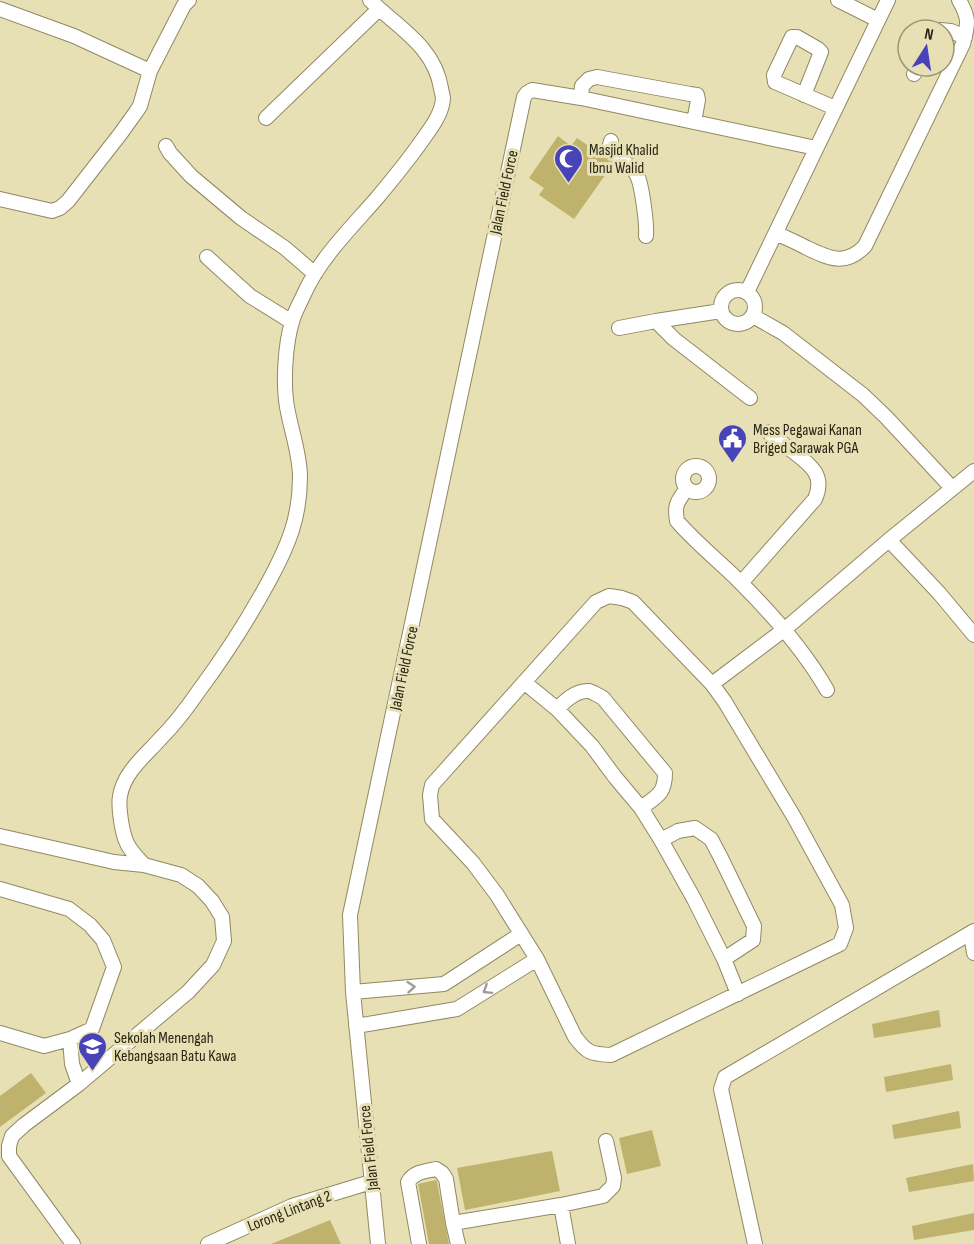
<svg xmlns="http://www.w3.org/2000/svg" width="974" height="1244" font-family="'Sofia Sans Condensed',sans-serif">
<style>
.building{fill:#beb26c}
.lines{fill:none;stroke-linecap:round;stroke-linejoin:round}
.minor-casing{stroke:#908961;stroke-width:16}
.minor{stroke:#fff;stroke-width:14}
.oneway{stroke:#9e9d96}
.labels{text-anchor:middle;stroke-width:6;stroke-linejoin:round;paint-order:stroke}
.poi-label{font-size:16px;fill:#282515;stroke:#e7e0b5;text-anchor:start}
.street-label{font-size:16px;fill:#282515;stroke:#e7e0b5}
</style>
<rect width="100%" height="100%" fill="#e7e0b5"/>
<path class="building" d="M558,136L571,146L577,138L602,155L613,164L574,219L539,195L544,188L529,178Z
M939,1010L941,1027L874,1038L872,1024Z
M951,1064L953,1080L886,1092L884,1077Z
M31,1073L46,1093L0,1127V1096Z
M959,1111L961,1128L894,1139L892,1125Z
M652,1130L661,1166L627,1174L619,1138Z
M552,1151L560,1191L465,1210L457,1168Z
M973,1164L974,1181L909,1192L906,1178Z
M436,1180L437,1182L449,1244H429L418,1184Z
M974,1213V1230L914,1240L912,1226Z
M330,1220L341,1244H271Z"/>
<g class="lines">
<defs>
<path id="minor" d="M838,0L878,20
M0,9L74,36L150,71
M940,30L951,31L965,37
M914,74L918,66
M804,95L821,52L818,49L797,37H792L774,75L775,82L835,108
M581,98L582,86L589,79L597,77L690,94L697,95L698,100L694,122
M266,118L379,9
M611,141L609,149C617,158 631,164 637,175C642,185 647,224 646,236
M166,146L170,153L191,176L241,218L285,248L315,274
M0,199L52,211L60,208L68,201L121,133L136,112L140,106L150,71L184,5L189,0
M776,233C786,238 796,242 805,247C828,258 845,267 865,246L963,44C968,24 970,19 959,0
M207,257L250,296L292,322
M721 307a17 17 0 1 1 34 0a17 17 0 1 1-34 0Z
M747,292L888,0
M753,316L783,333L863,395L886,417L952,488
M656,321L674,339L750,398
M619,328L656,321L721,311
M683 479a13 13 0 1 1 26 0a13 13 0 1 1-26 0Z
M687,488C678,502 674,503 677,521C696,543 720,562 740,582C773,615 804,650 827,690
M889,540L939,593L974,635
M741,583L815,499C825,476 812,466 795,453C786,446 777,439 768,432
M609,596L622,598L633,602L712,684L725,702L794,817L842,905L846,928L840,944L611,1055C591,1054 587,1053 575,1037L537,959L497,895L473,863L432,819L430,795L432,785L596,602Z
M524,682L557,709L592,746L615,777L641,808L661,840L694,899L724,959L738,994
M712,684L785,629L889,540L974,471
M557,709C565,701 576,690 589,691C593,692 599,696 603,698L665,773C665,794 657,796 641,808
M0,836L114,862L144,865L181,875L198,886L212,901L222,917L224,941L213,965L188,992L79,1084L24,1125L12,1136L9,1146V1156L73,1244
M661,840L678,831L695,828L711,839L721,858L754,926L753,940L724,959
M144,865C138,858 129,850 126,841C122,831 118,807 120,796C124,772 145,756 160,739C174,725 187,708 198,692C224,657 248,620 269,581C288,546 300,518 300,477C300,454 291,430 287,407C283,384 285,345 292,322C294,313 300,303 304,294C320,258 351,228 377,198C392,180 407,162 421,142C430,129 442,115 443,98C443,97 441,89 441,88C434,46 398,28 370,0
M0,889L69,909L90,925L103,940L114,967L92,1029L70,1039L44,1046L0,1033
M971,934L974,953
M353,992L444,984L521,934
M356,1026L457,1009L537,959
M70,1039L72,1064L79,1084
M561,1205L568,1244
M453,1223L458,1244
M208,1244L292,1206L371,1182
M378,1244L353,992L350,915L524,97L527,93L532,90L581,98L816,148
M419,1244L408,1182C414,1172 425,1171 436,1169L442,1173L446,1179L453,1223L561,1205L603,1196L613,1186L614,1178L606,1141
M755,1244L721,1089L725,1077L974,931"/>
</defs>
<use href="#minor" class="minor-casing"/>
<use href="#minor" class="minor"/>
</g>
<defs><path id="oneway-chevron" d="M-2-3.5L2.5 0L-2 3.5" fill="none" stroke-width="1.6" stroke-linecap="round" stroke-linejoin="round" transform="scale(1.5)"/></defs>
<g class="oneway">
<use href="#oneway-chevron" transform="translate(411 987) rotate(-5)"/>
<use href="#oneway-chevron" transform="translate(487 990) rotate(148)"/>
</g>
<defs>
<symbol id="mosque-pin" viewBox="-11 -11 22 30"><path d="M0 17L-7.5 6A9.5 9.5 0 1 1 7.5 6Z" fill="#4943b9" stroke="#e7e0b5"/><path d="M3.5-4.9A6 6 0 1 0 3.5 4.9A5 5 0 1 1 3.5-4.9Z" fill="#fff"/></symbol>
<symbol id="civic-pin" viewBox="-11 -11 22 30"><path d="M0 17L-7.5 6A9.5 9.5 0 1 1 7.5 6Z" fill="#4943b9" stroke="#e7e0b5"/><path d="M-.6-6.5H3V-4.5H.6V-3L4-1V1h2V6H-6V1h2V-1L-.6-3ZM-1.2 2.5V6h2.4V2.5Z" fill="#fff"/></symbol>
<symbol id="school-pin" viewBox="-11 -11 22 30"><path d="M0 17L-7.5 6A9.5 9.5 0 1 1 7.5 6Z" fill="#4943b9" stroke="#e7e0b5"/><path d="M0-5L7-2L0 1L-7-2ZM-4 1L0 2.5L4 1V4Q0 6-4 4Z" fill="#fff"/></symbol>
</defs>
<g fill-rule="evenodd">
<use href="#mosque-pin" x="552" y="142" width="33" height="45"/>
<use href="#civic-pin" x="716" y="422" width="33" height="45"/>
<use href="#school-pin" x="76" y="1030" width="33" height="45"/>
</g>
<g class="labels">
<g class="poi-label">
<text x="589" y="155">Masjid Khalid<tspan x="589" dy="18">Ibnu Walid</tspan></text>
<text x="753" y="435">Mess Pegawai Kanan<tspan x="753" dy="18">Briged Sarawak PGA</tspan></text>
<text x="114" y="1043">Sekolah Menengah<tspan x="114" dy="18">Kebangsaan Batu Kawa</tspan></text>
</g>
<g class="street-label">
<text transform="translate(503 192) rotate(-78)" y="6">Jalan Field Force</text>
<text transform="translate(403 668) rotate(-78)" y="6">Jalan Field Force</text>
<text transform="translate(368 1148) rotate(-96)" y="6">Jalan Field Force</text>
<text transform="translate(289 1210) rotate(-21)" y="6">Lorong Lintang 2</text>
</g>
</g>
<g transform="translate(926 48) rotate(12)"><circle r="28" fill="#e7e0b5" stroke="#9b9575" stroke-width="1.5"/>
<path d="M0-4.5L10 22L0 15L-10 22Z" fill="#4943b9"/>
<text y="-9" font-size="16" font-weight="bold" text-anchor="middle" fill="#282515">N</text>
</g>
</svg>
